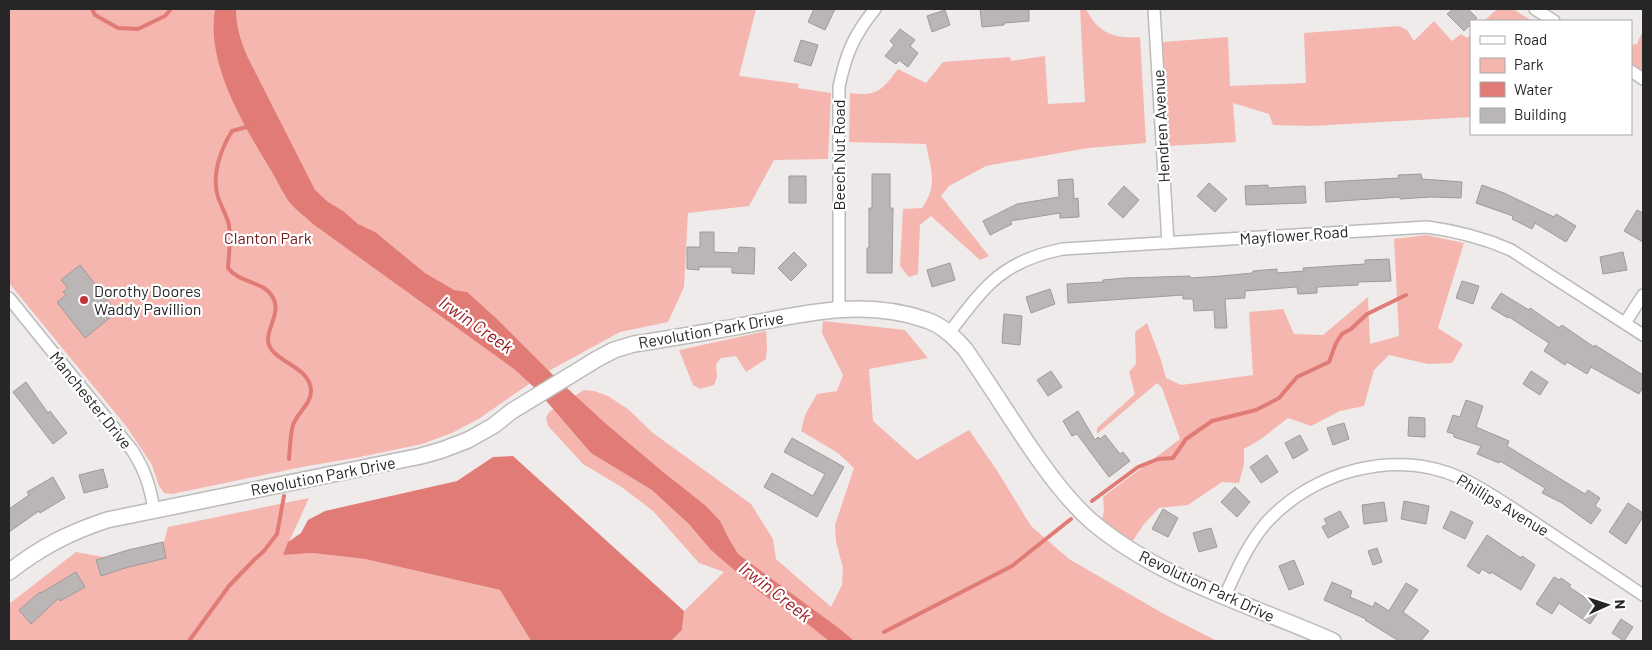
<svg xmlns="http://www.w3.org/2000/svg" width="1652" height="650" font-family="Barlow,sans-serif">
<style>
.green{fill:#f5b6b0}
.water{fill:#e17b75}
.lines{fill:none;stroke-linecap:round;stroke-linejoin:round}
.stream{stroke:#e17b75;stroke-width:4}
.building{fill:#bab6b6;stroke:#9e9a9a}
.minor-casing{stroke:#bdbab9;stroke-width:14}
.tertiary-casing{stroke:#bdbab9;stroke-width:18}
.minor{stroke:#fff;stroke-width:11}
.tertiary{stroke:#fff;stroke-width:15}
.poi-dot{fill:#c13136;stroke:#fff;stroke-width:2}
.labels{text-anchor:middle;stroke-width:4.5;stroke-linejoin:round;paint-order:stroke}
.street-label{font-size:16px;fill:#272626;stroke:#fff}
.park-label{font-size:16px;fill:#761a1d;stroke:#fff}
.poi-label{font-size:16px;fill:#272626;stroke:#fff;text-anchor:start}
.water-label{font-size:18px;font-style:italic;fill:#981e24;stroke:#fff}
</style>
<rect width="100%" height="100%" fill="#efebea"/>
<path class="green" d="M9,9H756L739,76L799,84L798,88L831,93L828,159L774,160L749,206L688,213L684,287L668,322L620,332L545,373L480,418L452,433L422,444L355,458L307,466L172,494L164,493L159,486L152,465L126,426L9,283Z
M1080,9H1086C1098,33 1114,39 1140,37L1146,143L1088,148L986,166L949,186L941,196L989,256L980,260L931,216L920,225L918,274L909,277L900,266L903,209L922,208C938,185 931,170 926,144L849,142L850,93C877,97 882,90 898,69L926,83L943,62L1010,57L1011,61L1045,56L1048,104L1085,102Z
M1497,9H1513L1532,21H1484Z
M1434,21L1452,41L1461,34L1467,38L1471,34V117L1311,126L1273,125L1269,114L1233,103L1236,142L1168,146L1163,42L1228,37L1230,86L1306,83L1304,33L1399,26L1407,30L1414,41Z
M1643,30V71L1631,63V45L1637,44Z
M1426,235L1464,243L1438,328L1463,344L1452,363L1428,364L1389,355L1374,370L1364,406L1340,411L1311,426L1288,418L1261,439L1244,449V464L1239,483L1222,482L1188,505L1159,508L1144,524L1132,542L1115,531L1102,519L1104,511L1103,497L1180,439L1162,388L1157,383L1097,434V428L1135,394L1129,372L1136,364L1135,332L1147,323L1161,360L1166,378L1181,385L1253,375L1249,312L1283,309L1294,334L1323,335L1368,297L1370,344L1399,336L1394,239Z
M823,321L905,330L928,358L869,369L873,421L917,460L969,430L996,469L1031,526L1069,559L1164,614L1217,641H671L682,630L684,611L724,572L699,563L653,511L623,488L583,464L548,426L546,418L549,412L584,390L594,391L608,396L628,409L653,433L751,504L773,539L776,559L831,607L842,585L843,568L836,542L835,525L854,468L838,453L801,431L805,415L817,394L837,391L843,375L822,333Z
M766,331L767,348L766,359L746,372L736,356L721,358L716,364L717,377L714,385L700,389L693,385L679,350Z
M309,498L283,555L312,553L365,559L500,590L531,641H9V604L76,552L125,561L162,549L168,527Z"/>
<path class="water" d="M215,9H236C236,27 241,42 248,58L315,190L328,202L343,211L358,224L375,232L425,273L454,290L467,292L498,320L555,377L605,423L663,472L706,506L720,521L729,539L738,554L840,629L854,641H829L809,625L761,593L711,550L689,524L652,490L591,453L536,389L514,369L313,224C306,217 297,211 290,203C282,192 276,178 269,167C242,122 206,63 215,9Z
M513,456L684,611L682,630L671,641H531L500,590L365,559L312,553L283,555L288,542L301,533L308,520L325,511L457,481L493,457Z"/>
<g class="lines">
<path class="stream" d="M92,9L95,15L118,28L138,29L165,16L171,9
M250,126L232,131C221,149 211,175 218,197C221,206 227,216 229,225C231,239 229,254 228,268C239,283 263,281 272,296C282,311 268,325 268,340C269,362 311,365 311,391C311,404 297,413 293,425C290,436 290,448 289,459
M1092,501L1138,467L1158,459L1173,458L1186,439L1212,421L1256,410L1279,398L1297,377L1329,362L1336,343L1342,334L1351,329L1367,314L1406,295
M884,632L1012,566L1071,519
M189,641L229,586L254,560L264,551L277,534L284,496"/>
</g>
<path class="building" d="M814,9H835L825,30L808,22Z
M980,9H1029V21L1004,23V25L982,27Z
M1453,9H1468L1477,18L1474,21H1471V24L1464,31L1447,14Z
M945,10L950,25L932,32L927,16Z
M900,29L915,40L910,46L918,53L908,67L899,60L896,64L885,56L894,45L890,41Z
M801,40L818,45L811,66L794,61Z
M872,174H890V208H893L892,273H867V248H869V208H872Z
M1421,174L1422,179L1462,182L1461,198L1431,197L1400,199V197L1326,202L1325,182L1399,178L1398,175Z
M789,176H806V203H789Z
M1073,179L1074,199L1078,198L1079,217L1060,218V213L1010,221L1012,224L990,235L983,221L1017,204L1059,197L1058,180Z
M1209,183L1227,199L1215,212L1197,196Z
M1268,185V188L1305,186L1306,203L1246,205L1245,186Z
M1482,185L1504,193L1554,217L1556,214L1576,226L1566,242L1535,223L1532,229L1512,219L1513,216L1476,203Z
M1124,186L1139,200L1123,218L1108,204Z
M1637,210L1643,213V242L1624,231Z
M700,232H714V252L738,253L739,247L755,248L754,274L732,273V267H699V270L687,269V247H700Z
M794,252L807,265L791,281L778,268Z
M1623,252L1627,270L1603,274L1600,257Z
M1389,259L1391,281L1358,282V285L1317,287V293L1298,294L1297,287L1245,291V298L1225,299L1227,328H1215L1214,310L1194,311L1193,299H1183V295L1068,303L1067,284L1103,282V280L1125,278L1190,276V278L1221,276L1253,273V271L1277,269V273L1304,271L1303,268L1365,264V260Z
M950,263L955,280L932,287L927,270Z
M80,265L117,312L85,338L57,302L66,295L63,292L68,288L61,280Z
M1462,281L1479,286L1473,304L1456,298Z
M1050,289L1055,304L1031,313L1026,297Z
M1501,293L1529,310L1530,308L1559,328L1562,325L1594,347L1595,345L1643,375V387L1639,394L1591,367L1587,374L1567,362L1565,365L1544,351L1549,343L1509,317L1508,318L1491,308Z
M1004,314L1022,316L1020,345L1002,343Z
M1051,371L1062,387L1048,396L1037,380Z
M1531,371L1548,382L1540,395L1523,384Z
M26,382L48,413L50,411L67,433L53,444L13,392Z
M1466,400L1483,406L1476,427L1509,441L1507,446L1585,494L1588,490L1600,498L1595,506L1601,510L1591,524L1562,503L1542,493L1545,488L1500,461L1499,463L1477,454L1481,446L1454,437V434L1447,432L1453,415L1460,417Z
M1078,411L1095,440L1098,437L1100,439L1105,435L1120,454L1123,452L1130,461L1109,477L1077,434L1072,436L1063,421Z
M1409,417L1425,418V437L1408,436Z
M1344,423L1349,439L1333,445L1327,428Z
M1300,435L1308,450L1293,459L1285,443Z
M792,438L844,467L817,517L764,487L772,473L813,496L825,474L784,452Z
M1267,455L1278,472L1261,483L1250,467Z
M103,469L108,487L84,493L79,475Z
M53,477L65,498L40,513L39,511L9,532V509L29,495L27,492Z
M1235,487L1250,502L1237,517L1221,502Z
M1404,501L1429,506L1426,524L1401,519Z
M1384,502L1387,521L1364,524L1362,505Z
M1628,503L1643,513V517L1626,544L1609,532Z
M1163,509L1178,518L1168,537L1152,529Z
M1340,511L1349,527L1328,538L1322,527L1327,524L1324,519Z
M1451,511L1473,522L1465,539L1443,528Z
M1211,528L1217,547L1199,552L1193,533Z
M1487,535L1521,558L1522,556L1535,565L1521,590L1491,572L1490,574L1482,569L1479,574L1467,566Z
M163,542L166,558L125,568L101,576L96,560L128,550Z
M1377,548L1382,562L1373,565L1368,551Z
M1294,560L1304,584L1289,590L1279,566Z
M76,572L85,587L60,601L59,598L31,624L19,610L40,592L41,593Z
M1554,577L1559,580L1561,578L1571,585L1569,587L1601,608L1590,624L1559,603L1552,614L1536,604Z
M1332,582L1352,591L1350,597L1373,607L1375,602L1389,611L1406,583L1418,590L1403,612L1429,631L1421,641H1399L1365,620L1366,619L1324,600Z
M1621,619L1633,627L1624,641L1612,633Z"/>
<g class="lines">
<defs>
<path id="minor" d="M1154,9L1168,243
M1535,9L1554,21
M1631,71L1643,79
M9,298L132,450C145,470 150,486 154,510
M839,310V87C846,53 854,35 875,9
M1625,323L1643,295
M949,333C985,286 1002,261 1063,249L1427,227C1457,231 1484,238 1511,250L1643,335
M1225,596C1236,571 1248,544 1266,523C1313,471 1395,448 1461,478C1487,490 1511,508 1535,523C1571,547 1607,571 1643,595"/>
<path id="tertiary" d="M9,572C41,547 68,533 107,520L421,456L442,450L468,440L493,426L512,411L597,359L614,350L634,344C668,339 701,333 735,327C797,315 864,297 926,320C942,325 954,337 965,349C987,381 1008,414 1030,447C1048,473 1066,498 1090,520C1158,579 1252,605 1333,641"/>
</defs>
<use href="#minor" class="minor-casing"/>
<use href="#tertiary" class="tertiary-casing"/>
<use href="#minor" class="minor"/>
<use href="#tertiary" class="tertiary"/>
</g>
<circle class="poi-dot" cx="84" cy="300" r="5"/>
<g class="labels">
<g class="street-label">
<text transform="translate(1161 126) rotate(-93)" y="6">Hendren Avenue</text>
<text transform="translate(839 155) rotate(-90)" y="6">Beech Nut Road</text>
<text transform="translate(1294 235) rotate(-4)" y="6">Mayflower Road</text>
<text transform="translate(711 330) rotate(-10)" y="6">Revolution Park Drive</text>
<text transform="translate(91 400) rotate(51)" y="6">Manchester Drive</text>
<text transform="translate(323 476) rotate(-11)" y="6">Revolution Park Drive</text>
<text transform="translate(1503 505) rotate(31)" y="6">Phillips Avenue</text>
<text transform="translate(1207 586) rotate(25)" y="6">Revolution Park Drive</text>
</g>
<g class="park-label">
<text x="268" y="244">Clanton Park</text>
</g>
<g class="poi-label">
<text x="94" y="297">Dorothy Doores<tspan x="94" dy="18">Waddy Pavillion</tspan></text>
</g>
<g class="water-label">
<text transform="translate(476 325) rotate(35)" y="6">Irwin Creek</text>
<text transform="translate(775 592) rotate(38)" y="6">Irwin Creek</text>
</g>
</g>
<rect width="1652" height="650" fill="none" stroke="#272626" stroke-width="20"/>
<rect x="1470" y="20" width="162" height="115" fill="#ffffff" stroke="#a9a8a8"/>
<rect x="1480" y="36" width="25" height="8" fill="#ffffff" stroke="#a9a8a8"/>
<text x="1514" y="45" font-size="15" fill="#272626">Road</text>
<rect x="1480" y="58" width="25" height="15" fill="#f5b6b0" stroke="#a9a8a8"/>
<text x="1514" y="70" font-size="15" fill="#272626">Park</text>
<rect x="1480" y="82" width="25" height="15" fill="#e17b75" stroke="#a9a8a8"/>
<text x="1514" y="95" font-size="15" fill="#272626">Water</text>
<rect x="1480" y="108" width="25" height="15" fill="#bab6b6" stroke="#a9a8a8"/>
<text x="1514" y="120" font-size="15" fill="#272626">Building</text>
<g transform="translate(1607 605) rotate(87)" stroke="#ffffff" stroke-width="4" paint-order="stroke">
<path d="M0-4L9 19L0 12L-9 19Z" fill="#272626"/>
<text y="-8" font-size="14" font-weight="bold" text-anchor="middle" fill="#272626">N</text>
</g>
</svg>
